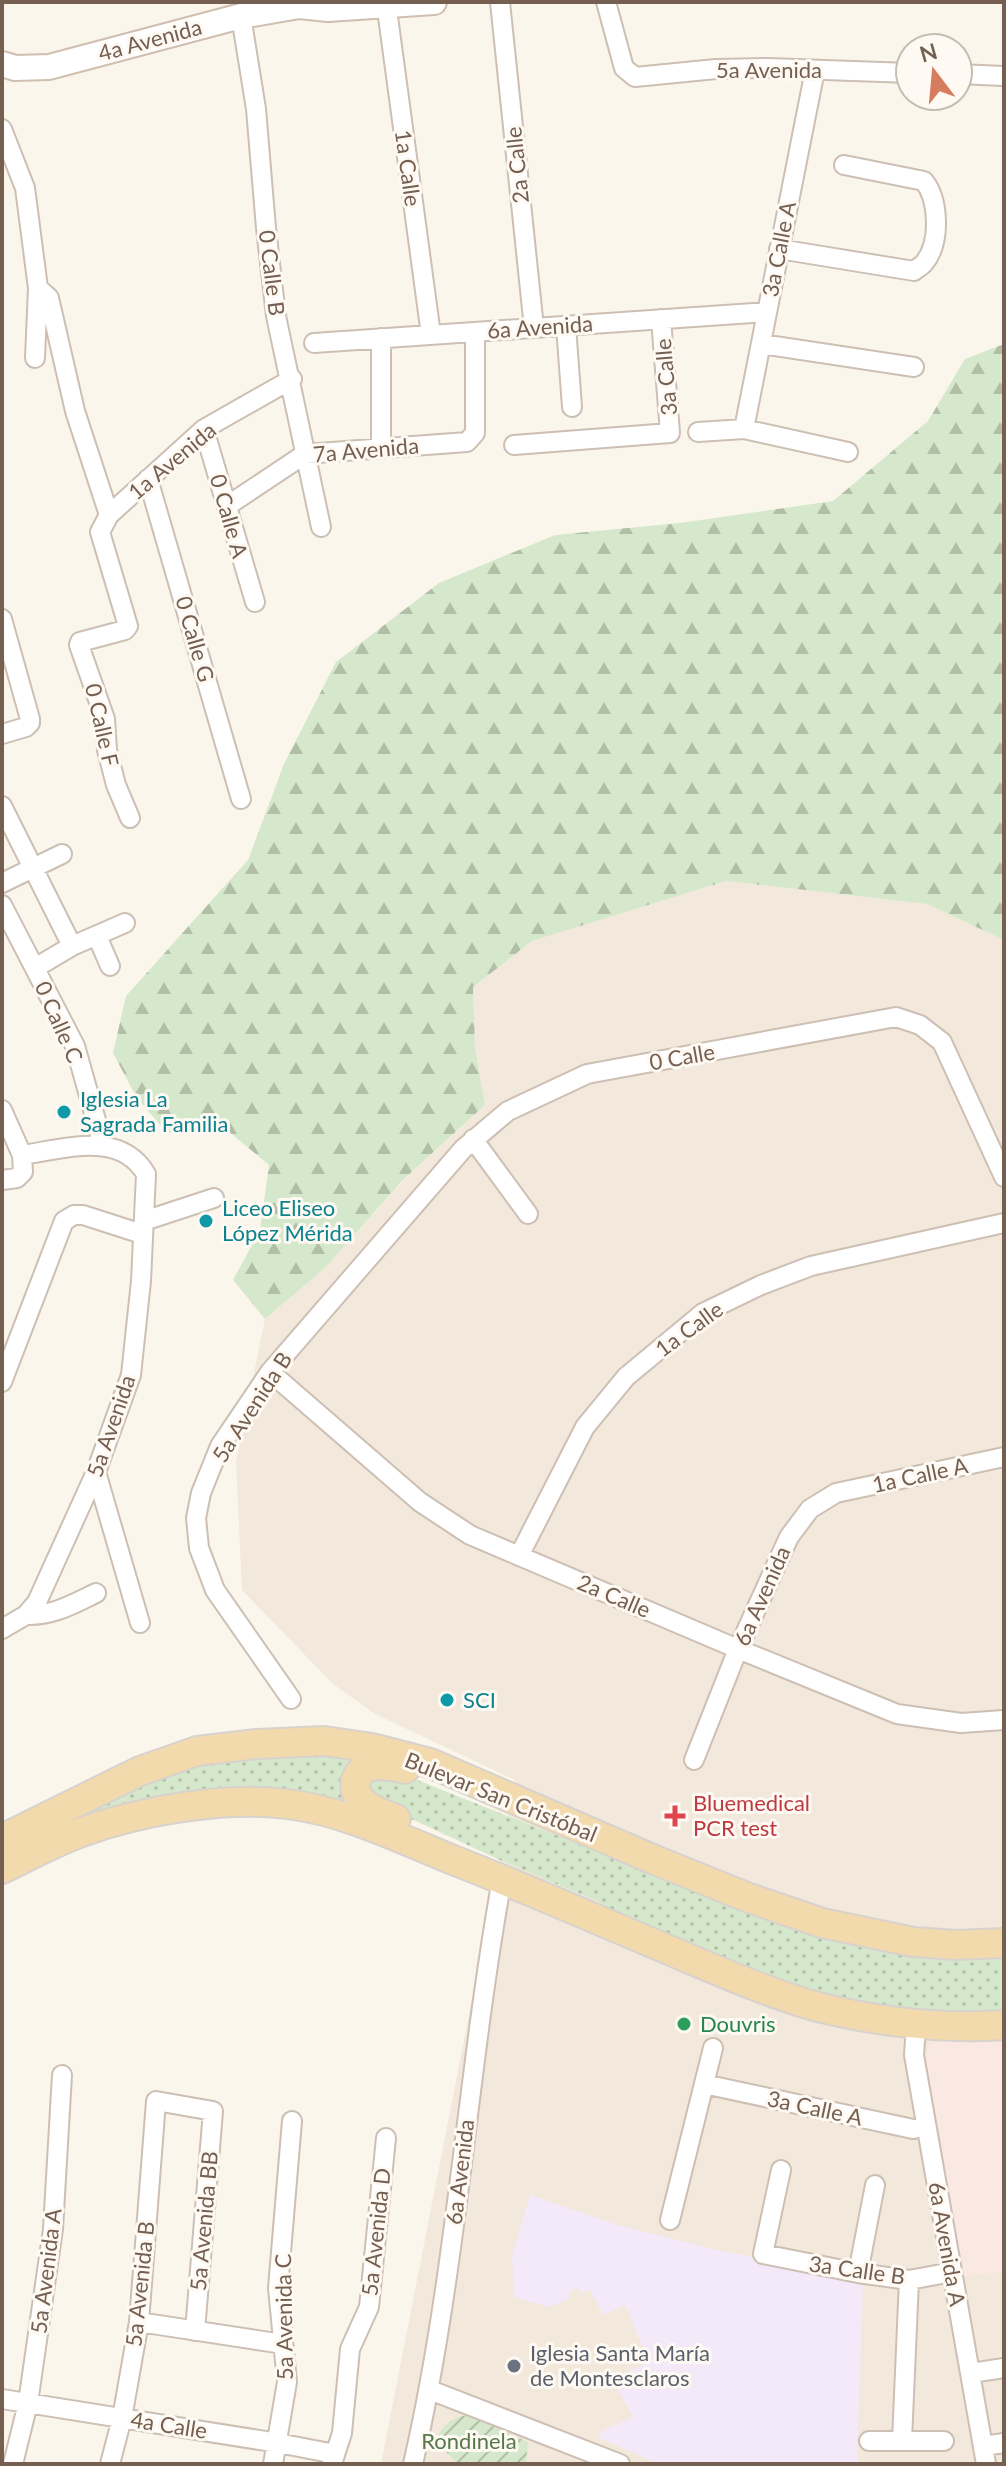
<svg xmlns="http://www.w3.org/2000/svg" width="1006" height="2466" font-family="Lato,sans-serif">
<style>
.residential{fill:#f2e8db}
.commercial{fill:#fae9e2}
.education{fill:#f3e9f8}
.forest{fill:url(#forest-firs)}
.park{fill:url(#park-dots)}
.garden{fill:url(#garden-furrows)}
.lines{fill:none;stroke-linecap:round;stroke-linejoin:round}
.street-casing{stroke:#cdbfb3;stroke-width:22}
.secondary-casing{stroke:#cfbfb1;stroke-width:28}
.primary-casing{stroke:#d8d2ce;stroke-width:32}
.street{stroke:#fff;stroke-width:18}
.secondary{stroke:#fff;stroke-width:24}
.primary{stroke:#f2daac;stroke-width:28}
.culture-dot{fill:#0f9aa8;stroke:#fefaf3;stroke-width:3}
.health-dot{fill:#e0444e;stroke:#fefaf3;stroke-width:3}
.leisure-dot{fill:#2e9e5b;stroke:#fefaf3;stroke-width:3}
.worship-dot{fill:#6b7280;stroke:#fefaf3;stroke-width:3}
.labels{text-anchor:middle;stroke-width:6;stroke-linejoin:round;paint-order:stroke}
.street-label{font-size:22px;fill:#745f51;stroke:#fefaf3}
.culture-label{font-size:22px;fill:#0d838f;stroke:#fefaf3;text-anchor:start}
.health-label{font-size:22px;fill:#be3a42;stroke:#fefaf3;text-anchor:start}
.leisure-label{font-size:22px;fill:#27864d;stroke:#fefaf3;text-anchor:start}
.worship-label{font-size:22px;fill:#5b616d;stroke:#fefaf3;text-anchor:start}
.park-label{font-size:22px;fill:#56784a;stroke:#fefaf3}
</style>
<defs>
<pattern id="forest-firs" width="22" height="20" patternUnits="userSpaceOnUse" patternTransform="scale(2)"><rect width="22" height="20" fill="#d6e8cb"/><path d="M5 1l3.5 6h-7zM16 11l3.5 6h-7z" fill="#b2bfa7"/></pattern>
<pattern id="park-dots" width="8" height="8" patternUnits="userSpaceOnUse" patternTransform="scale(2)"><rect width="8" height="8" fill="#d6e8cb"/><path d="M2 2h.1M6 6h.1" fill="none" stroke="#b2bfa7" stroke-width="1.8" stroke-linecap="round"/></pattern>
<pattern id="garden-furrows" width="10" height="10" patternUnits="userSpaceOnUse" patternTransform="scale(2)"><rect width="10" height="10" fill="#d6e8cb"/><path d="M-1 1l2-2M0 10L10 0M9 11l2-2" fill="none" stroke="#b2bfa7"/></pattern>
</defs>
<rect width="100%" height="100%" fill="#fbf6ec"/>
<path class="residential" d="M726,881L927,904L1004,940V2464H381L515,1780L375,1714L333,1684L242,1590L236,1461L265,1319L325,1268L405,1179L485,1105L475,1047L473,987L532,941Z"/>
<path class="commercial" d="M1004,2035V2272L964,2276L924,2058L931,2045L939,2038Z"/>
<path class="education" d="M530,2195L621,2226L718,2250L863,2281L857,2464H659L598,2437L601,2431L633,2417L612,2379L649,2362L625,2305L603,2315L590,2290L580,2293L578,2288L568,2293L570,2299L548,2307L514,2297L512,2255Z"/>
<path class="forest" d="M1004,344V940L927,904L726,881L532,941L473,987L475,1047L485,1105L404,1179L325,1268L265,1319L233,1280L260,1230L269,1165L228,1131L167,1133L137,1098L113,1053L126,996L248,860L284,764L336,662L439,583L555,535L680,523L833,501L928,421L965,359Z"/>
<path class="park" d="M261,1751L374,1756L355,1813L81,1820L97,1804L120,1791L204,1764Z
M405,1775L578,1844L664,1873L1004,1950V2017L916,2018L825,2001L663,1941L599,1902L500,1860L366,1798V1779Z"/>
<path class="garden" d="M467,2415L528,2442L526,2464H458L435,2441C442,2426 450,2418 467,2415Z"/>
<g class="lines">
<defs>
<path id="street" d="M386,2L431,335
M500,2L534,328
M606,2L624,68L635,77L716,69L768,68L910,73
M241,16L256,109L266,228L276,316L321,527
M958,74L1004,76
M2,129L25,188L38,288L49,298L75,411L109,515
M779,249L914,271C917,268 922,266 924,263C941,243 939,200 924,181L844,165
M566,326L572,407
M381,338V447
M314,343L767,312
M761,344L914,367
M35,358L38,288
M204,429L255,602
M744,429L815,70
M698,432L744,429L848,452
M514,445L670,433L661,319
M148,479L241,799
M227,506L305,454L467,442L475,433V332
M2,619L30,719V723L26,727L2,734
M2,806L72,946
M130,818L116,785L107,750L105,719L79,645L80,642L125,630L128,626L100,532L109,515L204,429L292,379
M2,883L62,854
M2,905L75,1046L103,1145
M97,936L110,966
M35,968L72,946L125,923
M2,1110L22,1155
M473,1139L528,1214
M2,1180L17,1178L23,1172L22,1155C65,1149 120,1130 146,1174L141,1281L131,1375L96,1472L37,1602L26,1615L2,1629
M144,1221L214,1198
M270,1372L420,1502L470,1535L738,1649L897,1714L961,1723L1004,1720
M2,1382L64,1221L74,1215H83L142,1234
M96,1472L140,1623
M519,1556L585,1427L626,1377L703,1313L761,1285L811,1266L1004,1223
M26,1615C53,1616 73,1604 96,1593
M291,1699L215,1590L199,1548L196,1518L201,1493L220,1446L270,1372L463,1149L508,1111L587,1074L896,1017L920,1025L942,1042L1004,1177
M694,1760L738,1649L789,1537L810,1509L836,1493L1004,1457
M916,2025L914,2055L986,2464
M704,2084L913,2129L926,2126
M781,2170L763,2254L858,2273L909,2280L952,2272
M670,2220L713,2048
M858,2273L875,2185
M139,2322L283,2344
M971,2373L1004,2368
M430,2390L620,2464
M2,2399L278,2443L335,2454
M869,2441H944
M902,2441L909,2280
M983,2446L1004,2443
M13,2464L28,2403L53,2229L62,2075
M110,2464L122,2418L139,2322L156,2101L213,2111L195,2331
M273,2464L287,2382L278,2288L292,2121
M332,2464L342,2433L350,2349L369,2307L386,2138
M413,2464C457,2272 467,2073 502,1879"/>
<path id="secondary" d="M299,6L328,9L434,2
M2,64L15,68L49,67L241,16L299,6L311,2"/>
<path id="primary" d="M396,1819C385,1814 371,1811 362,1801C357,1796 355,1790 355,1784C359,1759 388,1765 405,1769
M2,1839L140,1771L197,1751L257,1744L324,1741L372,1748L430,1763L650,1858L749,1898L822,1923L913,1942L956,1945L1004,1943
M2,1869C27,1857 52,1843 79,1833C138,1811 224,1796 287,1804C345,1811 399,1838 453,1860C528,1889 602,1922 676,1953C721,1972 771,1994 818,2007C878,2022 942,2029 1004,2025"/>
</defs>
<use href="#street" class="street-casing"/>
<use href="#secondary" class="secondary-casing"/>
<use href="#primary" class="primary-casing"/>
<use href="#street" class="street"/>
<use href="#secondary" class="secondary"/>
<use href="#primary" class="primary"/>
</g>
<g class="culture-dot">
<circle cx="64" cy="1112" r="8"/>
<circle cx="206" cy="1221" r="8"/>
<circle cx="447" cy="1700" r="8"/>
</g>
<path class="health-dot" d="M671 1804h8v8h8v8h-8v8h-8v-8h-8v-8h8z"/>
<circle class="leisure-dot" cx="684" cy="2024" r="8"/>
<circle class="worship-dot" cx="514" cy="2366" r="8"/>
<g class="labels">
<g class="street-label">
<text transform="translate(150 40) rotate(-15)" y="8">4a Avenida</text>
<text x="769" y="78">5a Avenida</text>
<text transform="translate(517 165) rotate(-96)" y="8">2a Calle</text>
<text transform="translate(408 168) rotate(82)" y="8">1a Calle</text>
<text transform="translate(779 249) rotate(-79)" y="8">3a Calle A</text>
<text transform="translate(272 273) rotate(83)" y="8">0 Calle B</text>
<text transform="translate(540 327) rotate(-4)" y="8">6a Avenida</text>
<text transform="translate(666 377) rotate(-95)" y="8">3a Calle</text>
<text transform="translate(366 450) rotate(-5)" y="8">7a Avenida</text>
<text transform="translate(172 461) rotate(-40)" y="8">1a Avenida</text>
<text transform="translate(229 516) rotate(74)" y="8">0 Calle A</text>
<text transform="translate(195 639) rotate(74)" y="8">0 Calle G</text>
<text transform="translate(102 725) rotate(77)" y="8">0 Calle F</text>
<text transform="translate(59 1022) rotate(66)" y="8">0 Calle C</text>
<text transform="translate(682 1057) rotate(-10)" y="8">0 Calle</text>
<text transform="translate(689 1329) rotate(-36)" y="8">1a Calle</text>
<text transform="translate(252 1407) rotate(-57)" y="8">5a Avenida B</text>
<text transform="translate(111 1426) rotate(-71)" y="8">5a Avenida</text>
<text transform="translate(920 1475) rotate(-12)" y="8">1a Calle A</text>
<text transform="translate(614 1596) rotate(23)" y="8">2a Calle</text>
<text transform="translate(762 1596) rotate(-66)" y="8">6a Avenida</text>
<text transform="translate(501 1797) rotate(22)" y="8">Bulevar San Cristóbal</text>
<text transform="translate(815 2108) rotate(12)" y="8">3a Calle A</text>
<text transform="translate(460 2172) rotate(-83)" y="8">6a Avenida</text>
<text transform="translate(204 2221) rotate(-85)" y="8">5a Avenida BB</text>
<text transform="translate(376 2232) rotate(-84)" y="8">5a Avenida D</text>
<text transform="translate(947 2244) rotate(80)" y="8">6a Avenida A</text>
<text transform="translate(857 2270) rotate(8)" y="8">3a Calle B</text>
<text transform="translate(46 2271) rotate(-83)" y="8">5a Avenida A</text>
<text transform="translate(140 2284) rotate(-84)" y="8">5a Avenida B</text>
<text transform="translate(284 2317) rotate(-91)" y="8">5a Avenida C</text>
<text transform="translate(169 2425) rotate(9)" y="8">4a Calle</text>
</g>
<g class="culture-label">
<text x="80" y="1107">Iglesia La<tspan x="80" dy="25">Sagrada Familia</tspan></text>
<text x="222" y="1216">Liceo Eliseo<tspan x="222" dy="25">López Mérida</tspan></text>
<text x="463" y="1708">SCI</text>
</g>
<g class="health-label">
<text x="693" y="1811">Bluemedical<tspan x="693" dy="25">PCR test</tspan></text>
</g>
<g class="leisure-label">
<text x="700" y="2032">Douvris</text>
</g>
<g class="worship-label">
<text x="530" y="2361">Iglesia Santa María<tspan x="530" dy="25">de Montesclaros</tspan></text>
</g>
<g class="park-label">
<text x="469" y="2449">Rondinela</text>
</g>
</g>
<rect width="1006" height="2466" fill="none" stroke="#745f51" stroke-width="8"/>
<g transform="translate(934 72) rotate(344)"><circle r="38" fill="#fefaf3" stroke="#c7bcb2" stroke-width="2"/>
<path d="M0-6L14 30L0 20L-14 30Z" fill="#d77d5f"/>
<text y="-12" font-size="22" font-weight="bold" text-anchor="middle" fill="#745f51">N</text>
</g>
</svg>
